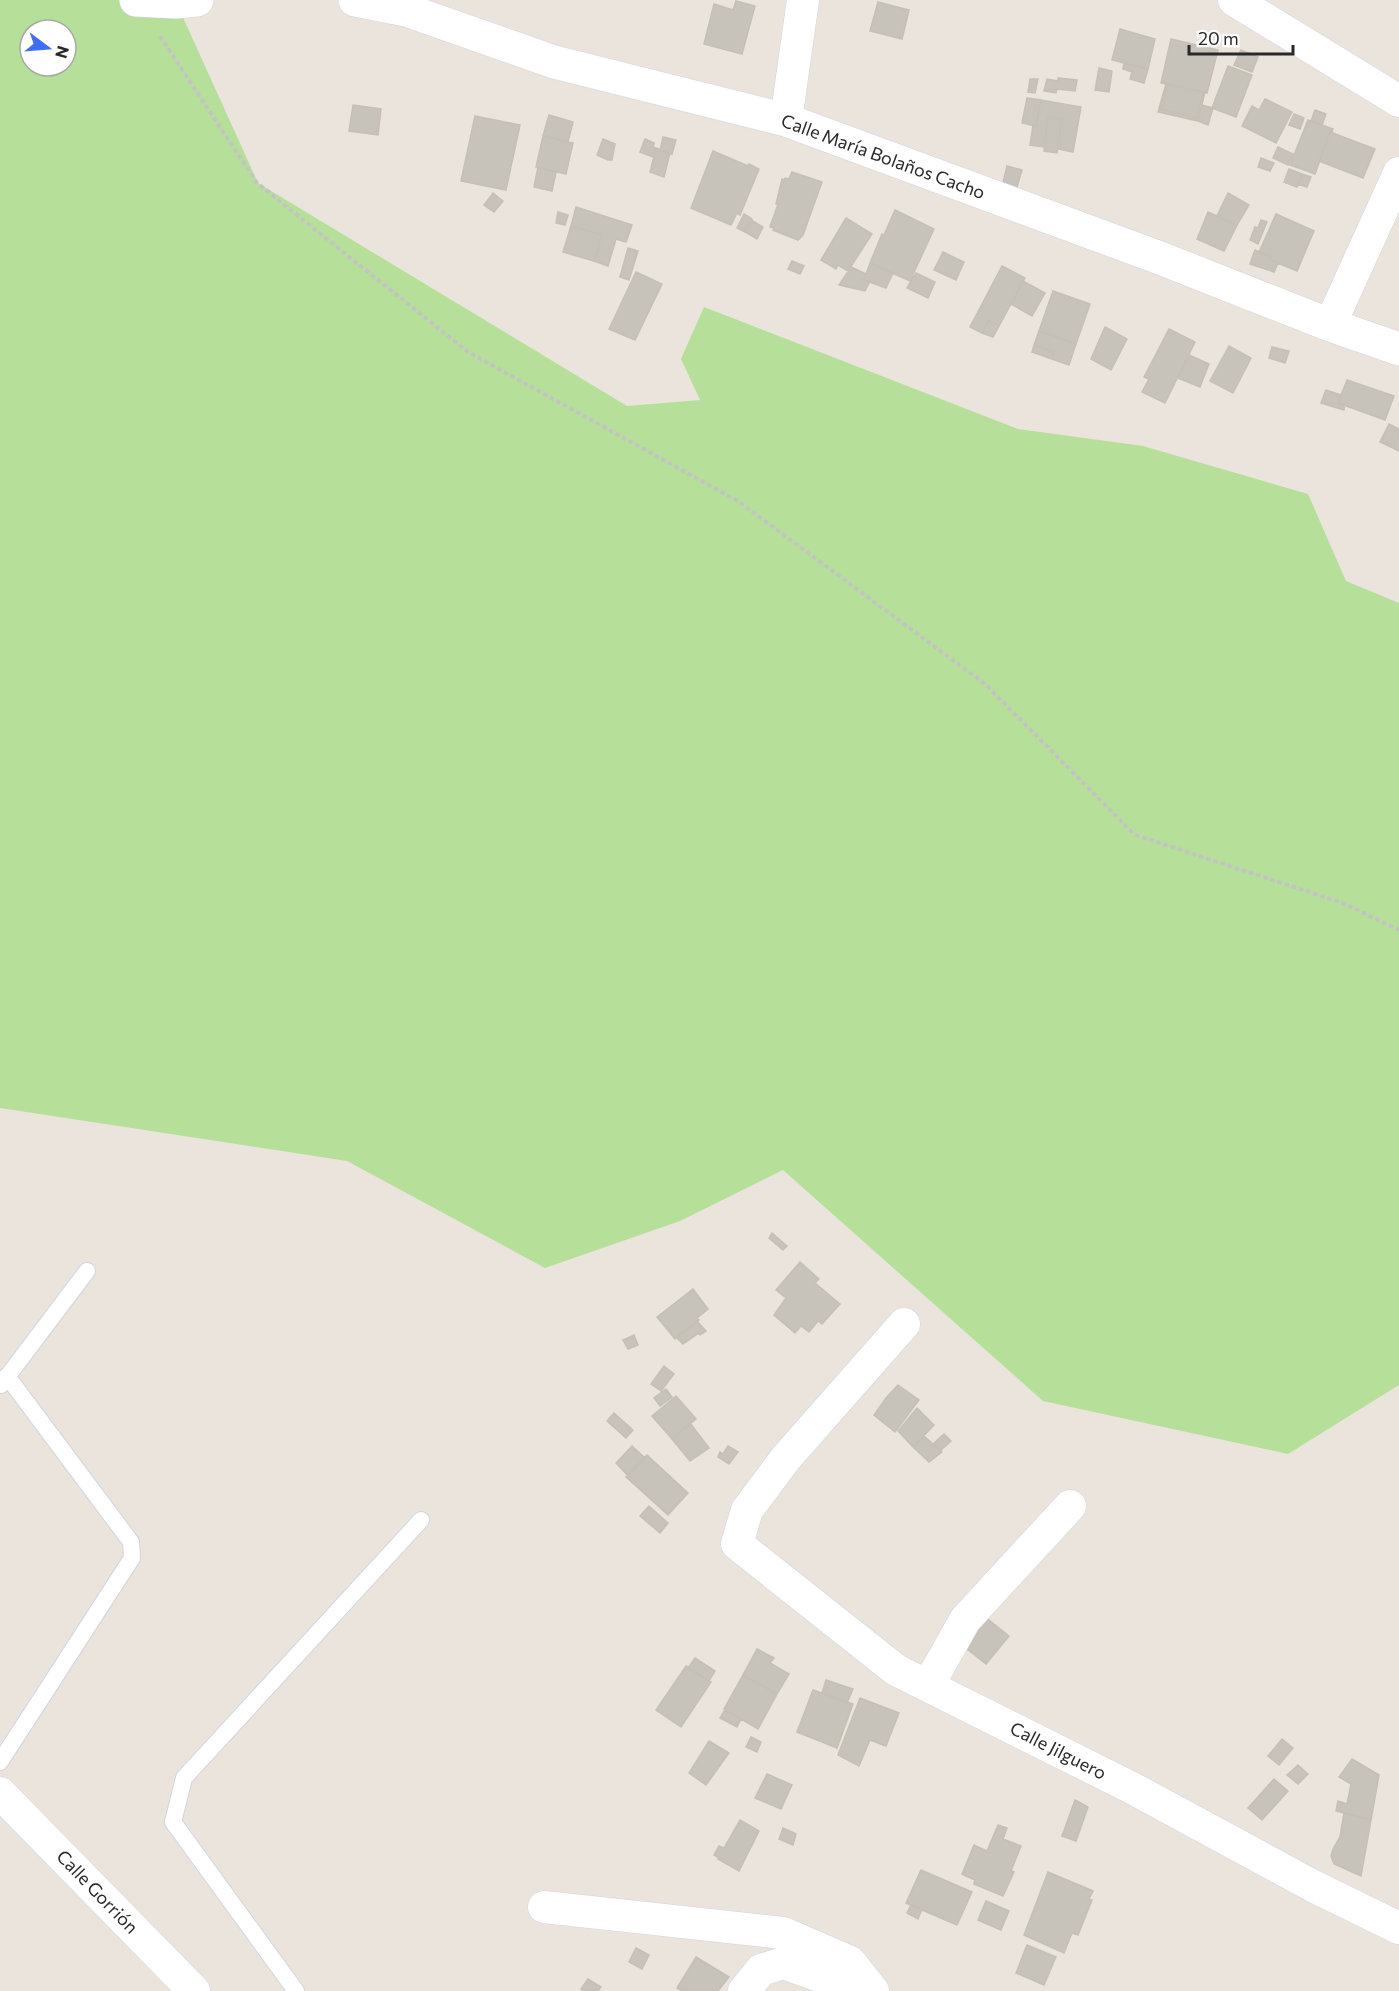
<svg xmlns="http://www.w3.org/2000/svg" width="1399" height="1991" font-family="Commissioner,sans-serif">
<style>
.green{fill:#b6e09a;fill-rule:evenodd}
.building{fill:#c7c2ba;stroke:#c6bfb6;stroke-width:1.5}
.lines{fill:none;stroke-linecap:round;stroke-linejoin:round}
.lane-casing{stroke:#d1d5e2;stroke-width:18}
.street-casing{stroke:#d1d5e2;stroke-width:33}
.secondary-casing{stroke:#d1d5e2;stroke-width:34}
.path{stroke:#c3c3c3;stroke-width:4;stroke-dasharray:4.5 3;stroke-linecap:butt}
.lane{stroke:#fff;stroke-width:16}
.street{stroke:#fff;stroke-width:32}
.secondary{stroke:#fff;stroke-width:33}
.labels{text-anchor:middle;stroke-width:4.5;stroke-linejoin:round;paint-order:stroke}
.street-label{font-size:18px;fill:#292929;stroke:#fff}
</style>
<rect width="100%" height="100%" fill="#ebe4dc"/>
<path class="green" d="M0,0H136L176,2L258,183L627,406L700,400L681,359L704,307L1018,429L1143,446L1308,494L1346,581L1399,603V1385L1288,1454L1043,1401L783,1170L680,1221L545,1268L347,1161L0,1108ZM30,30H66V66H30Z"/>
<path class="building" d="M736,1L755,6L742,54L704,44L714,4L733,10Z
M878,2L909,10L902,39L870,31Z
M1120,29L1155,39L1148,69L1112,60Z
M1171,39L1218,50L1207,93L1161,83Z
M1241,50L1258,57L1252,72L1234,65Z
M1124,63L1148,69L1144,83L1130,79L1132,72L1123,69Z
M1228,66L1252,75L1236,117L1212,108Z
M1099,68L1112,71L1109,92L1095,90Z
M1058,78L1077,80L1075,91L1057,89L1056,93L1044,91L1047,79L1058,81Z
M1030,79H1038L1035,93L1028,92Z
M1166,84L1161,109L1196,118L1203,92H1205L1198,121L1158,112Z
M1167,84L1203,92L1196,118L1161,109Z
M1027,98L1041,100L1036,126L1022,123Z
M1265,99L1292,112L1276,143L1242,126L1252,106L1259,110Z
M1041,100L1081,107L1073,152L1058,149L1062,119L1048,117L1044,147L1030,145L1033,125L1036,126Z
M353,105L381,109L378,135L349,131Z
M1202,105L1213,108L1208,125L1198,121Z
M1315,110L1326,114L1322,125L1311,121Z
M1294,114L1304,118L1300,129L1289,125Z
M549,115L573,122L568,142L543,136Z
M475,116L520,125L506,190L461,181Z
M1048,117L1062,119L1057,153L1044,151Z
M1308,120L1333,129L1332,132H1330L1315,174L1290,165Z
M1330,132L1375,149L1363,178L1319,161Z
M543,136L573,143L566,174L536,167Z
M663,137L676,140L672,154L660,151Z
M603,139L615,144L612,160H608L597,155Z
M645,139L654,143L653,147L656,148L653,157L640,152Z
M1278,147L1293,154L1288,165L1273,158Z
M656,148L670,153L664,177L650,172Z
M713,151L748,166L749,164L759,169L740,215L737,213L731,225L691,208Z
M1261,158L1274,163L1270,171L1258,167Z
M1007,166L1022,170L1016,190L1002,187Z
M538,167L556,172L552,191L534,187Z
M1289,169L1302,174L1297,187L1284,182Z
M792,172L822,182L803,235L798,240L773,230L774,228L770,227L778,204H776L782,179L784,180L785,178L789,179Z
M1302,174L1311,177L1307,187L1298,184Z
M493,193L503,201L494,212L484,205Z
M1228,193L1249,205L1237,225L1217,216Z
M576,207L632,225L626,242L616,239L608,266L594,261L602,235L571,226Z
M895,210L934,229L910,281L870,263L882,234L884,235Z
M558,212L568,215L565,225L556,223Z
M1208,212L1237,225L1224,251L1197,239Z
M744,214L752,219L745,232L737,228Z
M1276,214L1314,231L1297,271L1270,260L1271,257L1259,252Z
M846,218L872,234L848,271L838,265L836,269L821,260Z
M751,220L763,227L757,239L745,232Z
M1261,220L1267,222L1258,244L1250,240L1255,227L1258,228Z
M571,226L602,235L594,261L563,252Z
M628,248L638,251L629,280L620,277Z
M1255,250L1271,257L1270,260L1278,263L1274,272L1250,264Z
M943,252L964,262L956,280L934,270Z
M792,261L804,266L800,274L788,269Z
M870,263L893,273L886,288L864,280Z
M1002,266L1025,278L999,326L989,320L982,333L970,327Z
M851,267L866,274L864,280L869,283L865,291L839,285Z
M636,272L662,284L635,340L609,329Z
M916,273L935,282L928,298L907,288Z
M1023,281L1045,293L1032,316L1011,304Z
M1053,291L1090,304L1076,344L1039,331Z
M989,320L999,326L993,337L982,333Z
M1105,327L1127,339L1111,370L1091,359Z
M1169,329L1195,342L1165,403L1142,392L1149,379L1144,377Z
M1039,331L1076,344L1069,365L1052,359L1054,352L1034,345Z
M1034,345L1054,352L1052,359L1032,352Z
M1229,346L1251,358L1233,393L1210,381Z
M1272,347L1289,351L1285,363L1269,358Z
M1189,355L1209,364L1200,387L1178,378Z
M1347,380L1394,396L1385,420L1338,403Z
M1326,390L1341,395L1338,403L1345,405L1344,410L1321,403Z
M1389,424L1399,429V451L1380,442Z
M772,1233L787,1246L783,1250L769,1238Z
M800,1262L819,1279L815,1283L840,1304L822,1324L818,1321L809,1332L801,1326L795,1333L774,1315L786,1298L776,1290Z
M693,1289L708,1309L697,1318L699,1320L675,1339L657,1317Z
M697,1321L706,1331L700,1335L699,1333L683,1344L676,1337Z
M634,1335L638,1345L628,1349L623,1340Z
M664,1366L674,1374L661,1391L651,1384Z
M898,1385L919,1400L895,1432L874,1415L886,1398Z
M666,1389L672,1397L660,1406L654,1398Z
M676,1396L696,1419L672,1439L652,1416Z
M917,1408L934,1425L913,1447L898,1431Z
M614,1413L633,1430L626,1438L607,1421Z
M690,1423L709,1448L690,1461L672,1439Z
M944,1434L951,1441L940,1451L933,1444Z
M924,1436L942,1452L929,1462L913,1447Z
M632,1446L645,1458L628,1476L616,1463Z
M728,1446L738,1452L729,1464L718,1457L720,1452L723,1454Z
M647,1455L688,1493L668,1515L626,1477Z
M649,1506L668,1523L660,1533L640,1516Z
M979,1612L1009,1636L986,1664L957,1641Z
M757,1649L774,1658L770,1663L789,1674L777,1694L743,1675Z
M695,1658L715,1671L709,1681L688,1668Z
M686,1666L711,1682L681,1727L656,1710Z
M743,1675L777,1694L758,1729L724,1709Z
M826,1680L853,1689L847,1703L822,1693Z
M813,1690L853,1704L837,1748L797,1732Z
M860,1698L899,1713L886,1746L870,1740L859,1766L838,1755Z
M725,1710L741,1719L737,1727L720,1718Z
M751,1737L761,1742L757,1752L746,1747Z
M1282,1739L1293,1748L1279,1765L1268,1756Z
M709,1741L729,1753L706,1785L689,1773Z
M1352,1759L1379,1775L1371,1820L1336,1811L1338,1801L1347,1804L1351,1784L1339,1777Z
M1298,1765L1308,1774L1298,1784L1287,1775Z
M767,1774L792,1785L781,1809L755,1798Z
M1274,1779L1288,1791L1262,1820L1248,1808Z
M1075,1800L1088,1807L1076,1841L1062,1836Z
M1344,1813L1371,1820L1361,1876L1334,1864L1331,1856L1333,1849L1340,1837Z
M740,1820L759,1831L739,1871L718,1859L719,1858L714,1855L719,1846L724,1848Z
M998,1825L1007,1828L1003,1839L1021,1846L1011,1871L1014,1872L1003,1896L974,1884L975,1880L962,1874L974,1845L987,1851Z
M783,1828L796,1834L793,1845L779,1839Z
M921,1870L972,1892L957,1925L906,1903Z
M1048,1872L1093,1891L1089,1899L1092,1900L1078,1935L1072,1933L1064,1953L1024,1935Z
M986,1901L1009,1911L1001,1930L978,1920Z
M911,1905L922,1909L918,1919L907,1913Z
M1027,1945L1056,1957L1044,1985L1016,1973Z
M636,1948L649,1955L642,1969L629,1962Z
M696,1957L729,1977L718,1991H682L677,1988Z
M588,1979L601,1987L598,1991H584L581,1989Z"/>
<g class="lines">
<defs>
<path id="lane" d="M1,1385L87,1271
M0,1762L132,1558L131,1542L7,1376
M296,1991L173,1822L184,1778L421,1520"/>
<path id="street" d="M1234,0L1399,101
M786,120L803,0
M1330,325L1399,173
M904,1324L786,1458L747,1510L737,1544L896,1670L1132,1788L1313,1886L1399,1928
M928,1686L965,1620L1070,1506
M0,1793L194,1991
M544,1907L783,1933L850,1962L873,1991
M744,1991L761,1970L783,1963L862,1991"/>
<path id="secondary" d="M136,0L176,2L197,0
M355,0L406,10L554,62L786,120L1160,258L1330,325L1399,349"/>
</defs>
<use href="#lane" class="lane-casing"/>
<use href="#street" class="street-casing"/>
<use href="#secondary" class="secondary-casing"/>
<path class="path" d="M160,36L257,183L468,352L738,501L985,684L1135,835L1343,903L1399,930"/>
<use href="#lane" class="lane"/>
<use href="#street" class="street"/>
<use href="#secondary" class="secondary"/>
</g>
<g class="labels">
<g class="street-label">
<text transform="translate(883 157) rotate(20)" y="6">Calle María Bolaños Cacho</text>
<text transform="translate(1058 1751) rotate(27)" y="6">Calle Jilguero</text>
<text transform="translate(97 1892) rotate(46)" y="6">Calle Gorrión</text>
</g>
</g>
<g transform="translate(48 48) rotate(106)"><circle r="28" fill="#ffffff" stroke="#a9a9a9" stroke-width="1.5"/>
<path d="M0-4.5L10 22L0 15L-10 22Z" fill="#416df3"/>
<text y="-9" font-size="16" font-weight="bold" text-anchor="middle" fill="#292929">N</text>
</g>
<path d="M1189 45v9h104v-9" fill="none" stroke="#292929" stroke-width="3"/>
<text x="1198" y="45" font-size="18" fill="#292929" stroke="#ffffff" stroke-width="4.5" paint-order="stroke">20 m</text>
</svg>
